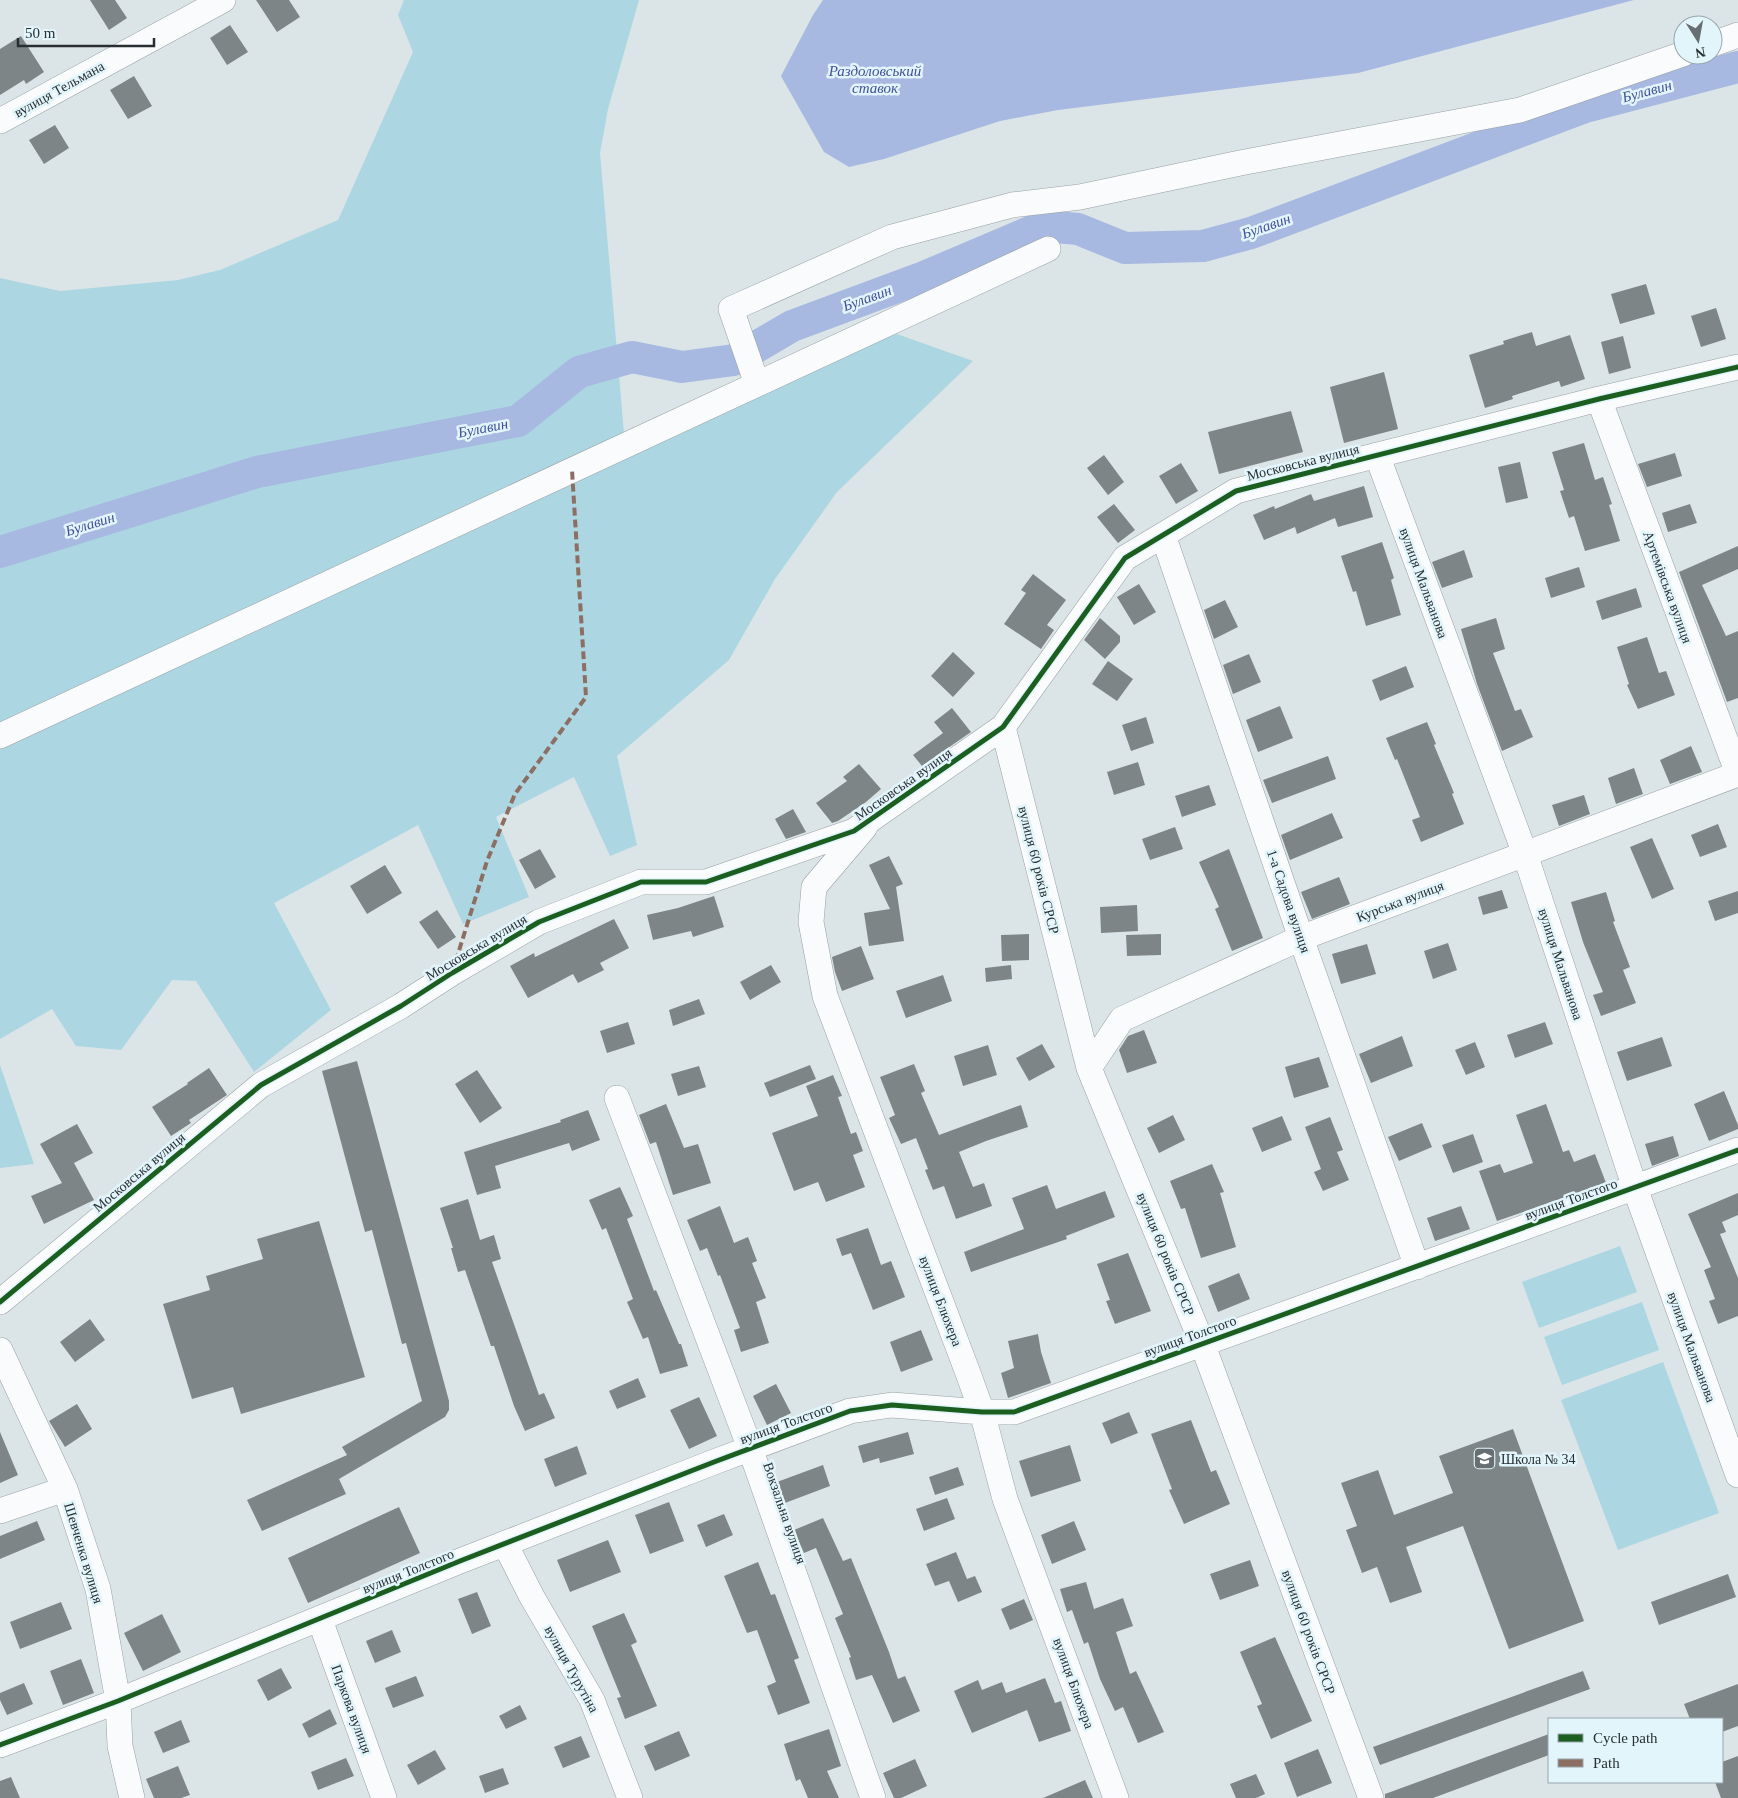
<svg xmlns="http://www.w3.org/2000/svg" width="1738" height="1798" font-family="Georgia,serif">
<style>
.green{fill:#acd6e2}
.water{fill:#a7b8e1}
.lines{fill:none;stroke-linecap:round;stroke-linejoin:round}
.river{stroke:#a7b8e1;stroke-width:32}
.building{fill:#7e8586}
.minor-casing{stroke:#98a0a2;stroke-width:26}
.minor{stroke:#fafbfc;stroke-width:25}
.quiet{stroke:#8d6e63;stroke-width:4;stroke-dasharray:8 4;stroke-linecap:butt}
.cycleway-casing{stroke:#e2f5fb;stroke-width:8}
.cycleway{stroke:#1b5e20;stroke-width:5}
.labels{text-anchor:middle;stroke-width:5;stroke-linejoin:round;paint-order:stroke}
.street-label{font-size:14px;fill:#282f32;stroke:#e2f5fb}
.poi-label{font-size:14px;fill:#282f32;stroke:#e2f5fb;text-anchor:start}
.water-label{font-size:15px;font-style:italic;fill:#3f5299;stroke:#e2f5fb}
</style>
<rect width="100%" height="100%" fill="#dbe5e8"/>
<path class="green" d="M404,0H639L608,109L600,153L626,457L894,333L973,361L837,492L775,579L729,660L617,756L637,845L610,856L574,777L496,817L529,897L463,924L418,825L274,903L331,1010L254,1072L196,981L172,980L121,1050L76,1046L52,1009L0,1039V278L60,291L178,280L220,270L338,220L413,52L398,15Z
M0,1065L34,1164L0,1168Z
M1620,1246L1637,1292L1539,1328L1522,1282Z
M1642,1302L1659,1350L1562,1385L1544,1337Z
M1663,1362L1719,1513L1618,1550L1561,1400Z"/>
<path class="water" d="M823,0H1634L1358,73L1058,110L1000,121L884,159L849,167L824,152L781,76L813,15Z"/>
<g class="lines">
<path class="river" d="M0,552L257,472L518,421L579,372L632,357L682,367L734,360L792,326L924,277L1044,226L1078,229L1125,248L1203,246L1251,233L1585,107L1738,67"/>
</g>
<path class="building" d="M90,0H115L127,18L109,30Z
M256,0H289L300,17L277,32Z
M230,25L248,52L227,65L210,38Z
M21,36L44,72L26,84L24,80L0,95V49Z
M134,76L152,106L128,119L110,90Z
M55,125L69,148L44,164L29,140Z
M1646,284L1655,314L1620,324L1611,294Z
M1716,308L1726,339L1701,347L1691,316Z
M1532,332L1536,346L1570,335L1585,379L1561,387L1559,381L1512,396L1513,399L1485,408L1469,355L1504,344L1503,341Z
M1623,336L1631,368L1609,374L1601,342Z
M1384,372L1398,429L1344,443L1330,387Z
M1291,411L1303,452L1219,474L1208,432Z
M1584,443L1595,480L1603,477L1612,504L1609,505L1620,541L1585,551L1574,516L1569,518L1560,491L1564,490L1552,452Z
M1675,453L1682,476L1647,487L1638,464Z
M1104,455L1124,482L1108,495L1087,468Z
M1520,462L1528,498L1506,503L1498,467Z
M1181,463L1198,491L1176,504L1159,476Z
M1364,486L1373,517L1338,527L1335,518L1297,534L1295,527L1264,540L1253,515L1274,506L1275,509L1311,494L1314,501Z
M1114,504L1135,530L1118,543L1097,517Z
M1690,504L1697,523L1668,532L1662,513Z
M1382,542L1394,578L1391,580L1401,615L1366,626L1356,591L1353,592L1341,556Z
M1738,546V569L1702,585L1726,636L1738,631V698L1727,702L1679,572Z
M1464,550L1473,577L1442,588L1432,562Z
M1579,567L1585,587L1551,598L1545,578Z
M1033,574L1066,600L1047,625L1054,630L1041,649L1004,624L1026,593L1021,590Z
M1139,584L1156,612L1134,625L1117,597Z
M1636,588L1642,607L1602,620L1596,601Z
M1225,600L1238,627L1214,639L1204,610Z
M1100,618L1120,636V642L1105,659L1084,640Z
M1496,618L1505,649L1493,653L1515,711L1521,709L1533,737L1502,751L1477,684L1461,629Z
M1647,637L1659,673L1666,671L1675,695L1638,709L1627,685L1629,684L1617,647Z
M953,652L975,673L953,697L931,676Z
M1249,654L1261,682L1233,694L1223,665Z
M1108,661L1133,679L1117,701L1092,684Z
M1406,666L1414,687L1380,701L1372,680Z
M1280,706L1293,738L1258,752L1246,720Z
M952,708L971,732L922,766L913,755L943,733L934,722Z
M1146,717L1154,743L1131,751L1122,725Z
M1427,722L1436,744L1434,745L1454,793L1452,794L1464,824L1421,842L1412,820L1420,817L1397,759L1395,760L1386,738Z
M1691,746L1702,772L1670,784L1660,760Z
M1328,756L1336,779L1272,803L1263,780Z
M1138,762L1145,785L1114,795L1107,772Z
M859,764L881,789L866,802L838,821L832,823L816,803L847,781L843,777Z
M1634,768L1643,794L1616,804L1608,778Z
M1209,785L1216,805L1182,817L1175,796Z
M1584,795L1590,814L1559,826L1552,805Z
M793,809L806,832L786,839L775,819Z
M1332,813L1343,838L1290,860L1281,835Z
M1718,824L1727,847L1700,857L1691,835Z
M1175,827L1183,849L1150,860L1142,839Z
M1652,838L1674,889L1652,899L1630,847Z
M540,849L556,877L535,889L519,860Z
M1229,849L1263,938L1232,951L1215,909L1219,907L1199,862Z
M889,856L903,884L896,887L904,941L869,946L864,913L890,909L869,865Z
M385,865L402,893L367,914L350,886Z
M1339,877L1350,904L1312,919L1301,892Z
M1502,890L1508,908L1483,915L1478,897Z
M1738,891V913L1715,921L1708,901Z
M1606,892L1615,921L1613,922L1630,967L1623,970L1636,1003L1601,1016L1593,995L1603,992L1583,942L1571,902Z
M714,896L724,927L693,937L691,931L653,940L647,915L678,908Z
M1137,905L1138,931L1101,933L1100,907Z
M437,910L456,937L438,949L419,922Z
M614,919L629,948L600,963L604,970L578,983L573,974L528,998L510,966L534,953L535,957Z
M1029,934V960L1002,961L1001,935Z
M1161,934V955L1127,956L1126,935Z
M1448,943L1457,970L1433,979L1424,951Z
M1367,944L1376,974L1341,984L1332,954Z
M861,946L874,979L842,991L835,972L832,957Z
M771,965L781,982L750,1000L740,982Z
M1011,965L1012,979L986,982L985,968Z
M943,975L952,1001L906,1018L896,991Z
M699,999L705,1014L673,1026L669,1010Z
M628,1022L635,1044L607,1053L600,1031Z
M1545,1022L1553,1044L1515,1058L1507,1035Z
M1144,1030L1157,1063L1127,1073L1119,1050L1128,1036Z
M1402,1036L1413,1066L1371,1083L1359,1054Z
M1662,1037L1672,1066L1627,1081L1617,1052Z
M1475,1042L1485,1067L1466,1075L1455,1050Z
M1042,1044L1055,1067L1029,1081L1016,1058Z
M988,1045L997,1075L963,1086L954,1056Z
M1319,1057L1329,1087L1294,1098L1285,1067Z
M357,1061L449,1401V1410L445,1417L339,1479L346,1494L262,1531L247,1500L347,1455L342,1447L422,1401L406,1343L402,1344L372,1230L365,1232L322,1071Z
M914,1064L925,1091L921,1093L939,1135L1021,1105L1028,1127L986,1141L959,1152L973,1187L984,1183L992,1206L956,1219L944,1186L933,1190L925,1170L928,1169L916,1138L901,1144L889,1118L895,1115L880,1077Z
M810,1065L816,1079L770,1097L764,1083Z
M699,1066L706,1087L678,1096L671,1074Z
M209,1068L227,1095L189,1120L191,1123L171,1136L152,1107L188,1084L187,1083Z
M477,1070L502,1108L480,1123L455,1084Z
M833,1075L842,1096L838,1097L851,1134L856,1132L863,1151L853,1155L865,1187L826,1202L818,1182L794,1191L772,1133L818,1116L806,1086Z
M1724,1091L1738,1125V1129L1709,1141L1694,1104Z
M666,1104L684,1148L698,1144L711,1183L673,1195L656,1142L650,1144L639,1115Z
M1546,1104L1563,1152L1569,1150L1574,1162L1595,1154L1606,1183L1497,1221L1479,1171L1500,1164L1504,1173L1533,1163L1516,1115Z
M588,1110L600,1140L572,1151L569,1143L495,1166L501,1188L477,1195L464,1152L561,1122L560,1120Z
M1173,1115L1185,1140L1159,1153L1147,1128Z
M1282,1116L1292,1140L1262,1152L1252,1128Z
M1330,1117L1343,1150L1337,1152L1349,1180L1323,1191L1314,1172L1321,1169L1305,1127Z
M1422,1123L1432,1147L1399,1161L1388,1137Z
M77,1124L93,1153L74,1163L94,1200L44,1224L31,1196L62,1183L40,1144Z
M1473,1134L1483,1162L1453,1173L1442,1145Z
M1673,1136L1679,1156L1652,1166L1645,1144Z
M1212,1164L1224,1192L1220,1193L1236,1247L1201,1258L1185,1208L1181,1209L1170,1181Z
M1047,1185L1056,1209L1105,1191L1115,1217L1066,1236L1067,1239L971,1272L964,1252L1024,1229L1012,1198Z
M620,1187L633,1216L627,1219L654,1291L656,1290L679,1344H681L688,1366L660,1374L648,1337L643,1339L627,1302L633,1299L606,1228L602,1230L589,1200Z
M1738,1193V1215L1722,1222L1726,1232L1720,1234L1738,1278V1316L1718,1324L1709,1301L1715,1299L1704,1270L1711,1267L1688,1214Z
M468,1199L480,1240L494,1235L501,1259L492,1262L539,1395L544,1393L555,1418L525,1431L514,1406L494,1346H491L465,1270L458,1272L451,1248H453L440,1208Z
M720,1206L734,1243L748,1237L757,1261L752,1263L766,1298L756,1302L769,1343L741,1352L734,1330L740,1328L720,1275L718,1276L707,1248L700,1251L687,1220Z
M1461,1206L1470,1229L1435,1241L1427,1218Z
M319,1221L365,1377L241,1414L233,1387L192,1399L163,1304L210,1290L206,1276L263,1259L257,1239Z
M868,1228L881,1265L891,1261L905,1297L873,1310L851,1253L842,1256L836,1239Z
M1128,1253L1151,1311L1115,1324L1106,1301L1110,1300L1097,1264Z
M1239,1273L1250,1299L1218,1312L1208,1286Z
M90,1319L105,1340L75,1362L60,1342Z
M921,1330L933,1360L901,1372L890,1342Z
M1038,1334L1041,1352L1051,1383L1008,1398L1001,1373L1014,1368L1008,1341Z
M638,1378L646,1397L617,1409L609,1391Z
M776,1384L791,1413L767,1425L753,1396Z
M699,1397L717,1436L689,1449L670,1410Z
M77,1404L92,1429L65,1447L49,1421Z
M1129,1412L1138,1433L1111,1444L1102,1423Z
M1191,1420L1211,1472L1216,1470L1230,1504L1184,1524L1169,1490L1172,1489L1151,1434Z
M1513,1429L1584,1621L1509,1649L1463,1526L1406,1547L1422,1592L1390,1603L1377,1567L1362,1573L1346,1530L1357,1526L1341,1483L1378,1470L1394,1515L1453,1493L1439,1456Z
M0,1432L18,1475L0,1483Z
M908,1432L914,1454L880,1463L879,1458L863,1463L858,1446Z
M1070,1445L1081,1481L1031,1497L1019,1461Z
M577,1446L587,1474L555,1487L544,1459Z
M823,1465L830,1486L785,1503L777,1482Z
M958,1467L964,1485L935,1495L929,1477Z
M947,1498L955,1519L924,1531L916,1509Z
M669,1502L684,1541L650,1554L635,1515Z
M399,1507L420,1553L308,1603L288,1558Z
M724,1514L733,1535L706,1547L697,1525Z
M823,1518L843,1561L851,1558L889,1652L898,1679L905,1676L920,1711L893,1723L872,1675L856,1680L849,1658L851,1657L835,1618L843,1614L816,1548L804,1553L794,1530Z
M37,1521L45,1540L0,1559V1536Z
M1074,1521L1086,1550L1052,1564L1041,1535Z
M608,1540L621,1572L570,1592L557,1560Z
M956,1552L967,1579L975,1576L982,1592L958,1602L949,1581L935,1586L926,1564Z
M1250,1560L1259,1586L1220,1600L1210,1574Z
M758,1562L771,1595L775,1594L799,1658L794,1660L810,1703L778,1715L767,1686L776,1682L757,1630L747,1633L724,1576Z
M1728,1574L1736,1597L1659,1625L1651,1602Z
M1086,1582L1094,1609L1123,1598L1133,1626L1116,1632L1130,1674L1136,1671L1164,1732L1138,1743L1123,1707L1115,1711L1100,1679L1088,1642L1084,1644L1072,1610L1067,1612L1060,1589Z
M477,1592L491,1626L472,1634L458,1599Z
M1024,1599L1033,1620L1010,1630L1001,1609Z
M61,1602L72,1629L20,1649L10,1622Z
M624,1613L637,1642L631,1645L657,1706L625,1719L617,1698L621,1697L592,1626Z
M162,1614L181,1652L143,1671L124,1633Z
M392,1630L401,1652L375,1663L366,1641Z
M1275,1637L1312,1721L1271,1739L1257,1706L1262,1704L1240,1652Z
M81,1659L94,1693L63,1705L50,1671Z
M281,1668L292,1688L268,1701L257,1680Z
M1583,1671L1590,1689L1380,1765L1373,1747Z
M416,1676L424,1696L393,1708L385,1688Z
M1045,1678L1055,1703L1061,1701L1071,1731L1039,1742L1027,1710L972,1733L954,1691L978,1680L982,1690L1002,1682L1006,1693Z
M24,1683L33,1704L7,1715L0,1700V1693Z
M1738,1684V1726L1722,1732V1719H1690L1684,1704Z
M520,1705L527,1719L506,1729L499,1716Z
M330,1709L337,1724L309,1738L302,1724Z
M181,1720L190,1742L163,1753L154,1732Z
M829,1729L841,1766L827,1771L839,1798H808L800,1779L796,1781L784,1744Z
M679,1731L690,1756L655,1771L644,1746Z
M1549,1734V1755L1433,1798H1385V1794Z
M581,1736L590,1757L563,1768L554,1747Z
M1318,1749L1332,1783L1297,1797L1284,1763Z
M435,1750L446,1769L418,1785L407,1765Z
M1738,1756V1798H1721L1715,1782H1722V1762Z
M346,1758L354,1776L318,1790L311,1772Z
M915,1759L927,1786L901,1798H894L883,1773Z
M178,1766L190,1795L181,1798H154L146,1779Z
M503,1768L509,1784L485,1793L479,1776Z
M1256,1774L1265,1794L1256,1798H1236L1230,1784Z
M11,1777L20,1798H0V1781Z
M1085,1780L1093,1798H1043Z"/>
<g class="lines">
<defs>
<path id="minor" d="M1713,44L1738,35
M0,121L223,0
M757,384L731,309L892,237L1012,205L1080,197L1240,163L1520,110L1683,54
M1599,399L1738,774
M1377,455L1525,854L1635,1188L1738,1475
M1163,535L1301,938L1417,1267
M1003,727L1089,1068L1202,1343L1371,1798
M0,736L1048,249
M865,827L814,887L811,922L825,996L968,1373L982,1412L1005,1499L1116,1798
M1089,1068L1122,1019L1301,938L1738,774
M617,1098L750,1448L873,1798
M0,1302L261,1085L401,1006L452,973L539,922L641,882H706L854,831L1003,727L1125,558L1236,491L1599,399L1738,367
M0,1350L65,1489L98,1589L118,1701L120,1746L132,1798
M0,1511L65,1489
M505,1544L532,1597L592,1700L630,1798
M320,1620L384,1798
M0,1745L118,1701L460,1561L714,1462L850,1411L892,1405L982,1412H1014L1738,1150"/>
</defs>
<use href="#minor" class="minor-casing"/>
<use href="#minor" class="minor"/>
<path class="quiet" d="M452,973L487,861L515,794L586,697L572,470"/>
<defs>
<path id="cycleway" d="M0,1302L261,1085L401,1006L452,973L539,922L641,882H706L854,831L1003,727L1125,558L1236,491L1599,399L1738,367
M0,1745L118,1701L460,1561L714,1462L850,1411L892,1405L982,1412H1014L1738,1150"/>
</defs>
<use href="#cycleway" class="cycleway-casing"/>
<use href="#cycleway" class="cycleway"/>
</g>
<defs>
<symbol id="school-square" viewBox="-11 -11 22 22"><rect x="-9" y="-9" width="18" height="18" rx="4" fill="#676f72" stroke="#e2f5fb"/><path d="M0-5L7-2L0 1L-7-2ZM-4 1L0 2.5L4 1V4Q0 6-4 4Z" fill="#fff"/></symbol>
</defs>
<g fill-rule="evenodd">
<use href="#school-square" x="1472" y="1446" width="25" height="25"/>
</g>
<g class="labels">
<g class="street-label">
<text transform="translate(59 89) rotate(-29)" y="5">вулиця Тельмана</text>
<text transform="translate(1303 462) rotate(-14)" y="5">Московська вулиця</text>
<text transform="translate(1424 583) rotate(70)" y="5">вулиця Мальванова</text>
<text transform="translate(1668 587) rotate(70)" y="5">Артемівська вулиця</text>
<text transform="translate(903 784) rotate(-35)" y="5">Московська вулиця</text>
<text transform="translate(1039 870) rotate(76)" y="5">вулиця 60 років СРСР</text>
<text transform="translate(1289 901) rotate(71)" y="5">1-а Садова вулиця</text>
<text transform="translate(1400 901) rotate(-21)" y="5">Курська вулиця</text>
<text transform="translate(476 947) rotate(-31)" y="5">Московська вулиця</text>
<text transform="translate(1561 964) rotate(72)" y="5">вулиця Мальванова</text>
<text transform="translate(139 1172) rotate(-40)" y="5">Московська вулиця</text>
<text transform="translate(1571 1199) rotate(-20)" y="5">вулиця Толстого</text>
<text transform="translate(1166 1254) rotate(68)" y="5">вулиця 60 років СРСР</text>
<text transform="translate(941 1301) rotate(69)" y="5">вулиця Блюхера</text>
<text transform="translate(1190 1336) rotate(-20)" y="5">вулиця Толстого</text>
<text transform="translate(1692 1347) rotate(70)" y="5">вулиця Мальванова</text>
<text transform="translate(786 1423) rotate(-20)" y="5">вулиця Толстого</text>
<text transform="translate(785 1513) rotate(71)" y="5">Вокзальна вулиця</text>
<text transform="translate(84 1553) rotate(73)" y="5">Шевченка вулиця</text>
<text transform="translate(408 1571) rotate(-22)" y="5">вулиця Толстого</text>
<text transform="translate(1309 1632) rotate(70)" y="5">вулиця 60 років СРСР</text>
<text transform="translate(572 1669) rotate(61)" y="5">вулиця Турутіна</text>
<text transform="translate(1074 1683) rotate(70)" y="5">вулиця Блюхера</text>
<text transform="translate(352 1709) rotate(70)" y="5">Паркова вулиця</text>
</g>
<g class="poi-label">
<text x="1501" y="1464">Школа № 34</text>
</g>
<g class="water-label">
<text x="875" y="76">Раздоловський<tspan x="875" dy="17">ставок</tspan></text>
<text transform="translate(1647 91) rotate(-15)" y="5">Булавин</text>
<text transform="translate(1266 226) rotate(-19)" y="5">Булавин</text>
<text transform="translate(867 298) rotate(-20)" y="5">Булавин</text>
<text transform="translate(483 428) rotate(-11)" y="5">Булавин</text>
<text transform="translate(90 524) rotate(-17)" y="5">Булавин</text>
</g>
</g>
<rect x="1548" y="1718" width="175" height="65" fill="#e2f5fb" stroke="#98a6ab"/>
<rect x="1558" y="1734" width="25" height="8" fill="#1b5e20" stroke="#98a6ab"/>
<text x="1593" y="1743" font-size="15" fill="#282f32">Cycle path</text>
<rect x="1558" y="1759" width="25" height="8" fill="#8d6e63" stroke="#98a6ab"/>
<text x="1593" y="1768" font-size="15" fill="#282f32">Path</text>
<g transform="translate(1698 40) rotate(169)"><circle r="24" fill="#e2f5fb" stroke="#98a6ab"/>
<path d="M0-4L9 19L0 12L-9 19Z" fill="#676f72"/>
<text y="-8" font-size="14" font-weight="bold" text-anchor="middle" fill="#282f32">N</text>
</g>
<path d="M18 38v8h136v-8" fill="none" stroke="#282f32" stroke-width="2.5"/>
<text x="25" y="38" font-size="15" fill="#282f32" stroke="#e2f5fb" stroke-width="4" paint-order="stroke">50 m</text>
</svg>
